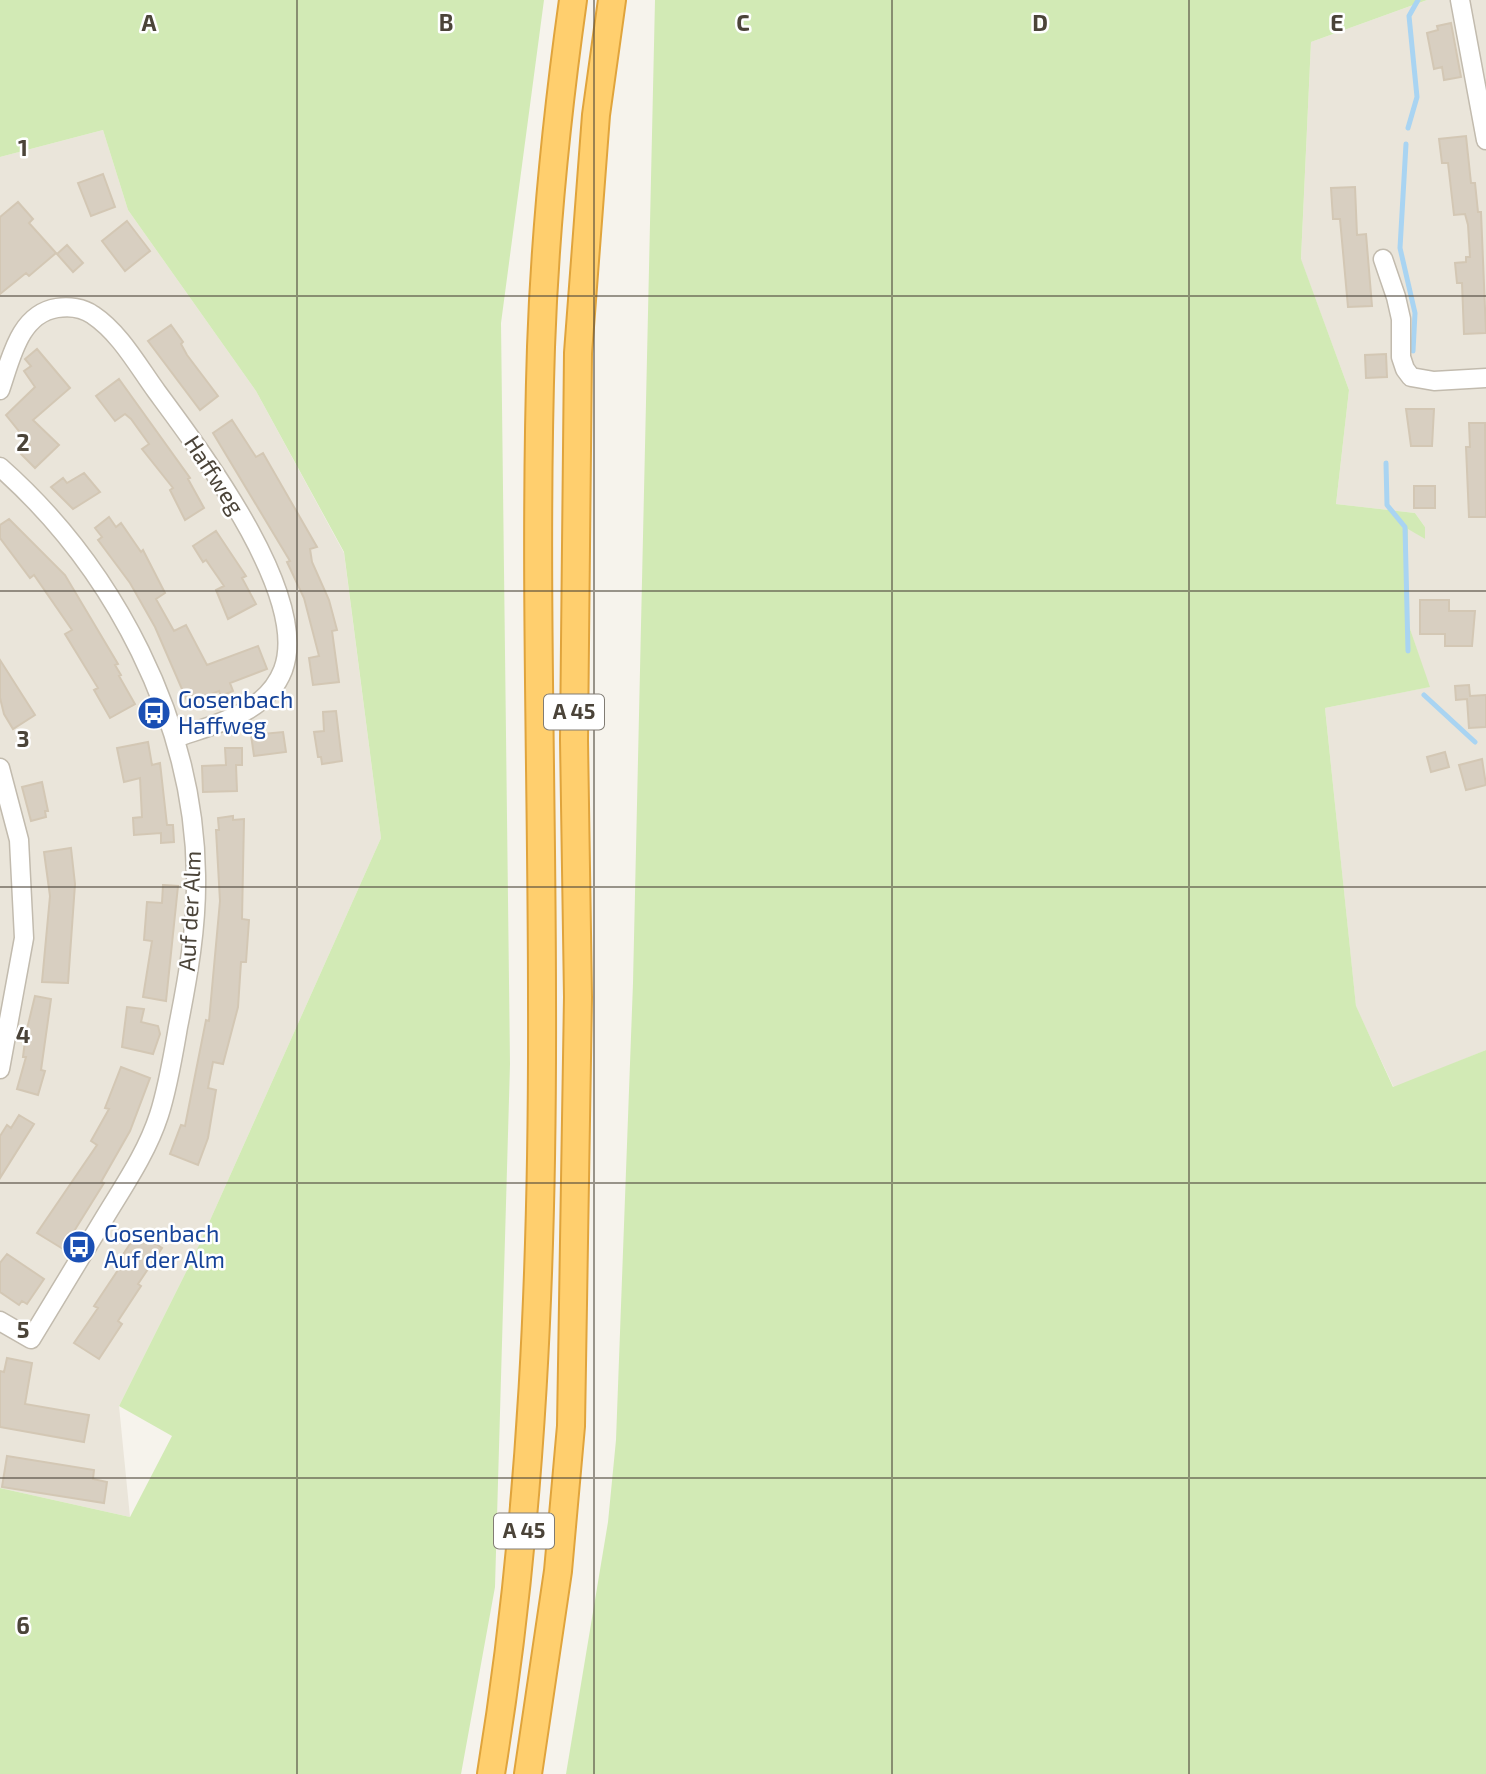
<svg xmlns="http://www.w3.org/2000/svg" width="1486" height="1774" font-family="'Exo 2',sans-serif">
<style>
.residential{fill:#eae5da}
.green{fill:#d2eab5}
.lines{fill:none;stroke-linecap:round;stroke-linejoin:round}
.stream{stroke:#a9d4f2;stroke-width:5}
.building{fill:#d8cfc1;stroke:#d3c7b4;stroke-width:2}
.minor-casing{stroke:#c2bbae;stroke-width:21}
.highway-casing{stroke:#e0a43c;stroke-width:30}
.minor{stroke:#fff;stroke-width:18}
.highway{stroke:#ffcf6e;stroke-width:26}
.grid{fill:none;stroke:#4b4439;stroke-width:2;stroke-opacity:0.55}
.labels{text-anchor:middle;stroke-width:5;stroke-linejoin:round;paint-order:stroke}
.shield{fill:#fff;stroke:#817c74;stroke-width:2}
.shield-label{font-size:21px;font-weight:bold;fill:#4b4439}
.street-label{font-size:23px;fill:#4b4439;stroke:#fff}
.transit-label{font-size:23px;fill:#164399;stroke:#fff;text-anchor:start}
.grid-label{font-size:23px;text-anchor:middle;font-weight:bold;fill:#4b4439;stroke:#fff;stroke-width:5;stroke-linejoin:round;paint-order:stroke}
</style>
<rect width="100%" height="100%" fill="#f6f3ec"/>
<path class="residential" d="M1427,0H1486V1050L1394,1088L1356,1007L1325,708L1429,687L1408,623V528L1425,539V527L1415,513L1336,504L1349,390L1301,260L1311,42Z
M103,130L128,210L256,391L344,553L381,838L194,1256L119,1406L130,1517L0,1488V157Z"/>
<path class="green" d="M0,0H544L501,323L510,1064L495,1587L461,1774H0V1488L130,1517L172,1436L119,1406L194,1256L381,838L344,552L256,391L128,210L103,130L0,157Z
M655,0H1427L1311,42L1301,259L1349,390L1336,504L1415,513L1425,527V539L1408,529V623L1430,687L1325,708L1356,1006L1393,1087L1486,1050V1774H566L608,1522L616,1440L633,983Z"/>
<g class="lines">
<path class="stream" d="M1408,128L1417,97L1409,16L1418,0
M1406,144L1400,248L1415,313L1413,351
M1386,463L1387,505L1405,527L1408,651
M1424,695L1475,742"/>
</g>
<path class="building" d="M1451,23L1461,77L1444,80L1442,67L1434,69L1427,33L1438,30L1437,26Z
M1466,136L1471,183H1475L1478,212H1481L1486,333L1464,334L1462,283H1457L1455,263L1466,262V257H1470L1468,225L1465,214L1454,215L1448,163H1442L1439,139Z
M103,174L115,207L91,216L78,183Z
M1355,187L1357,235L1366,234L1372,306L1348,307L1340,219H1333L1331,188Z
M18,202L33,219L29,223L56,253L29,276L26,273L0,294V217Z
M127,221L150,251L125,271L102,241Z
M67,245L83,263L73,272L57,254Z
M171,325L183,342L181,344L187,355L218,396L200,410L148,341Z
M37,349L70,388L33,420L59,445L35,468L21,454L30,445L6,415L35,387L24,371L31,366L25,359Z
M1386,354L1387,377L1366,378L1365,355Z
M119,379L190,478L188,479L204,508L185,520L170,490L173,488L142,449L149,444L131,419L125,414L115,421L96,396Z
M1406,409H1434L1432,446H1411Z
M232,420L256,457L263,453L317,547L310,549L312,562L329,600L337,630L332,631L339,682L313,685L309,658L319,656L304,598L287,562L290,561L213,433Z
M1469,423H1485L1486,517H1469L1466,447H1470Z
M84,473L100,492L73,509L51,487L63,478L67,483Z
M1414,486H1435V508H1414Z
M109,517L116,527L121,523L141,552L143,550L165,593L156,599L174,631L186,625L207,665L258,646L267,669L230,683L233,691L221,696L219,691L188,703L155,627L130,583L98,540L102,537L95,528Z
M9,519L65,575L118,664L115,665L121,675L119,676L135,704L110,718L94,690L98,688L65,634L72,630L34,575L30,578L0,538V525Z
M216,531L246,576L242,578L256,604L228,619L216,590L224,586L206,560L203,562L193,546Z
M1420,600H1449V611H1475L1472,646H1445V634H1420Z
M0,660L35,715L13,729L4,714L0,698Z
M1469,685L1470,696L1486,695V727L1469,728L1467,699L1456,700L1455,686Z
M336,711L342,761L322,764L321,757H318L314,732L324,731L323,712Z
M283,732L286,752L254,756L251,735Z
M148,742L152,765L160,763L167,825H173L174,842L161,843V833L134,835L133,818L142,817L140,778L124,782L117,748Z
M225,748H242V765H236L237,791L203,792L202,766L226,765Z
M1445,752L1449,767L1431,772L1427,757Z
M1482,759L1486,785L1466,790L1459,765Z
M42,782L48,811H45L46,817L31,821L22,787Z
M233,816V820L244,819L242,919L249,920L246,962H241L238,1007L223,1064L213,1062L208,1088L216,1090L208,1138L198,1165L170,1154L181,1125L185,1126L206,1020L209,1021L220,901L216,830H219L218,818Z
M71,848L75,884L68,983L42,982L50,896L44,852Z
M163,885L178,886L166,1001L143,997L152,941L144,940L147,902L162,903Z
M35,996L51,999L41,1070L45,1071L38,1095L17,1089L26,1057H23L26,1033Z
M127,1007L144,1009L141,1022L158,1026L160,1034L153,1054L122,1047Z
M121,1067L150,1078L130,1131L101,1182L104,1183L63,1249L37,1233L97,1145L91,1141L109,1109L105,1108Z
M19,1115L34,1124L0,1178V1136L7,1125L11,1128Z
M138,1232L162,1248L138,1284L141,1286L118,1321L122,1324L99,1359L74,1343L98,1308L94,1306L118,1270L114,1268Z
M7,1254L44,1279L27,1304L22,1301L19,1305L0,1292V1263Z
M7,1358L32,1363L25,1404L89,1415L84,1442L0,1427V1371L4,1372Z
M7,1456L94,1470L93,1479L107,1482L104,1503L2,1487Z"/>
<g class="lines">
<defs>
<path id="minor" d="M1460,0L1486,140
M1383,259L1396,297L1401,319V357L1405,369L1411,377L1434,381L1486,378
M0,390C11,359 19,314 57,308C69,306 83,308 93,315C120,333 138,366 157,392C199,449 311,596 283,670C266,714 215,724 175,738
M0,467C114,568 194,721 196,875C197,926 188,977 178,1027C173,1056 168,1087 159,1115C147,1152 125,1184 105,1217C80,1258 55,1299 31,1339L0,1321
M0,768L19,840L24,938L0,1069"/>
<path id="highway" d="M491,1774C533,1517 543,1259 542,999C542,782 534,564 541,347C545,231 557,114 573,0
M528,1774L558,1571L571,1426L578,997L574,740L578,353L596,115L612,0"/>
</defs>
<use href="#minor" class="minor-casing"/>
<use href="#highway" class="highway-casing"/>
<use href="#minor" class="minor"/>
<use href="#highway" class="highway"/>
</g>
<path class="grid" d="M297,0V1774M594,0V1774M892,0V1774M1189,0V1774M0,296H1486M0,591H1486M0,887H1486M0,1183H1486M0,1478H1486"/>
<defs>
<symbol id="bus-disc" viewBox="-11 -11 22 22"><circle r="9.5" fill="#1a4fb4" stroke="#fff"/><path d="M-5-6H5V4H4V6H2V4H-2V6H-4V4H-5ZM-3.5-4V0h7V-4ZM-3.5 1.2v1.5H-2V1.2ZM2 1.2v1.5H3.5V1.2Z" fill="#fff"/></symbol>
</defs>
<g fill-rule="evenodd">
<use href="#bus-disc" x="135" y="694" width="38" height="38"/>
<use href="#bus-disc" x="60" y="1228" width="38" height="38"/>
</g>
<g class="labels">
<g class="shield">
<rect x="544" y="694.5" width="60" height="35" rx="5"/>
<rect x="494" y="1513.5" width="60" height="35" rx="5"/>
</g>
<g class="shield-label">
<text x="574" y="719">A 45</text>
<text x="524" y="1538">A 45</text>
</g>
<g class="street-label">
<text transform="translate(214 475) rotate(57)" y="8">Haffweg</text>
<text transform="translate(190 911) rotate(-87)" y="8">Auf der Alm</text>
</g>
<g class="transit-label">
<text x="178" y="708">Gosenbach<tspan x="178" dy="26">Haffweg</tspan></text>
<text x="104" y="1242">Gosenbach<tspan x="104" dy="26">Auf der Alm</tspan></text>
</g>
</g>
<g class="grid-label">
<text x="149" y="31">A</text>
<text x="446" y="31">B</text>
<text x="743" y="31">C</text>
<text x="1040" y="31">D</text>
<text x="1337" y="31">E</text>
<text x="23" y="156">1</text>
<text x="23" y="451">2</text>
<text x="23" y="747">3</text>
<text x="23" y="1043">4</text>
<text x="23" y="1338">5</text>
<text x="23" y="1634">6</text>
</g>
</svg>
